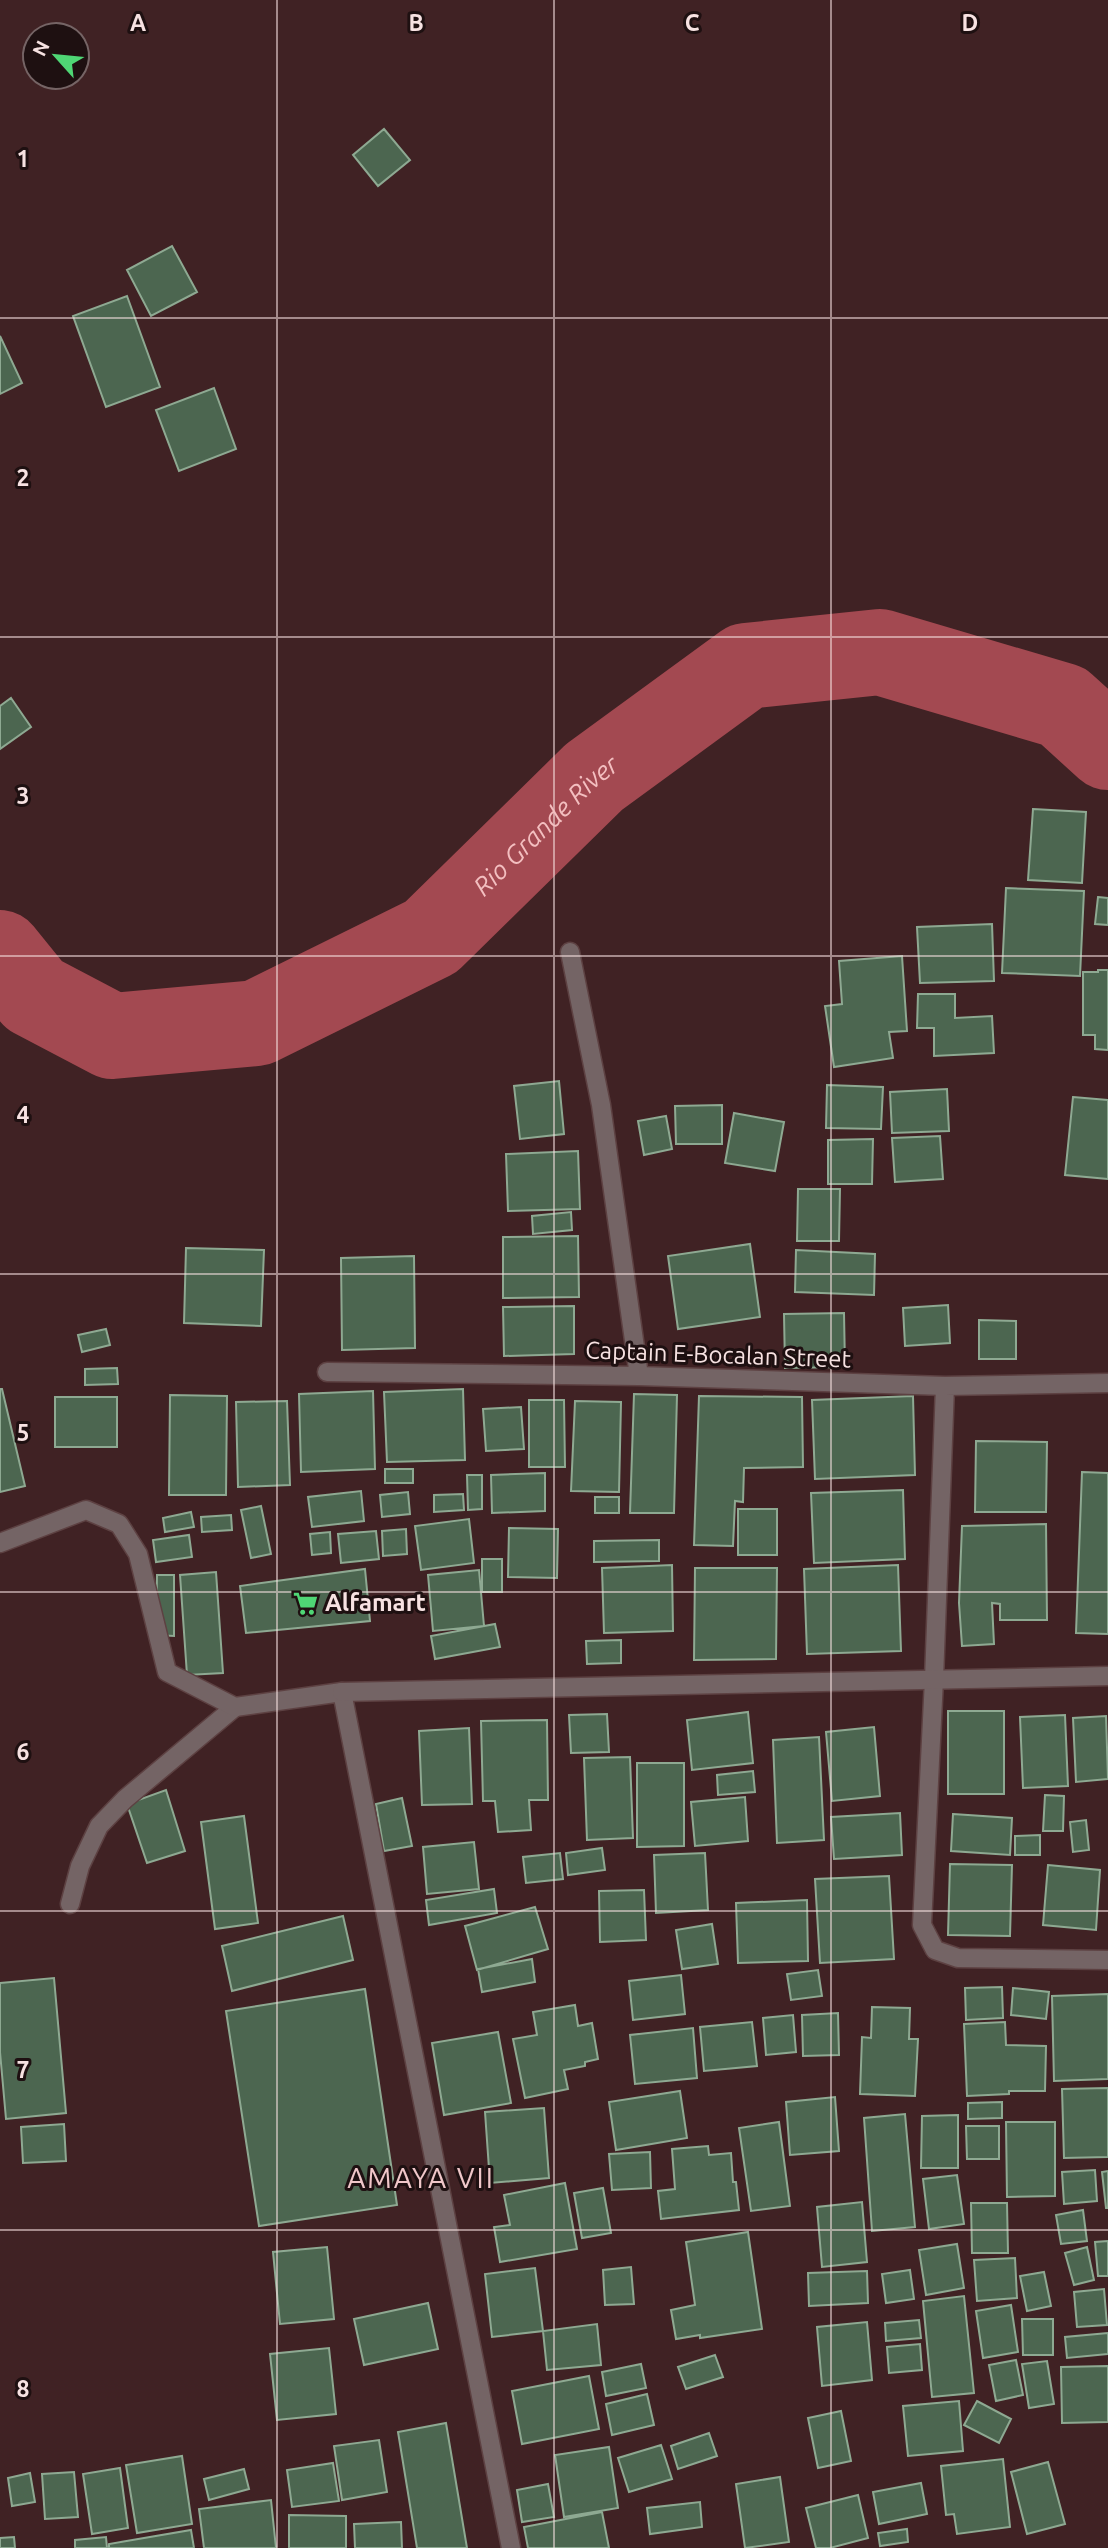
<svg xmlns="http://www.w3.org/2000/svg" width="1108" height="2548" font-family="Ubuntu,sans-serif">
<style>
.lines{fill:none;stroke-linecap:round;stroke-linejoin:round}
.river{stroke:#a34951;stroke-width:86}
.building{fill:#4c6650;stroke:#8ea992;stroke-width:2}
.service-casing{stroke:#5d4142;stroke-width:21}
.minor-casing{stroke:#5d4142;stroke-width:21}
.tertiary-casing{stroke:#5d4142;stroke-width:21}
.service{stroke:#746465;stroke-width:18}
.minor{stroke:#746465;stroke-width:18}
.tertiary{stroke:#746465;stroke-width:18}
.grid{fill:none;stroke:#f7e2e2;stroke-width:2;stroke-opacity:0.55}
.labels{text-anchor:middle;stroke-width:6;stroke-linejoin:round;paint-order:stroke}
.street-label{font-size:24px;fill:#f7e2e2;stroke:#1e1011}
.poi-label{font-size:24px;font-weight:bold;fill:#f7e2e2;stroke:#1e1011;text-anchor:start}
.water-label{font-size:26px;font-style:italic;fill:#f3bfc0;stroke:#1e1011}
.quarter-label{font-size:28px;letter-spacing:2px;fill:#f0c7c9;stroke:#1e1011}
.grid-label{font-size:23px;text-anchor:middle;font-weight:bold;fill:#f7e2e2;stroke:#1e1011;stroke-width:6;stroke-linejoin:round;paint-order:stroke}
</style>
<rect width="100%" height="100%" fill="#402224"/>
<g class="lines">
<path class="river" id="s1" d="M0,953L34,995L112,1036L257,1023L431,937L594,777L746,666L880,652L1063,706L1108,747"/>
</g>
<path class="building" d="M384,129L410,160L378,186L353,155Z
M172,246L197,292L151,316L127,270Z
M127,296L160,387L106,407L73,316Z
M0,336L22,383L0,394Z
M214,388L236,449L179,471L156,410Z
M11,698L31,727L0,749V706Z
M1033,809L1086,812L1082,883L1028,880Z
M1006,888L1084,891L1080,976L1002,973Z
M1098,897L1108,898V925L1095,924Z
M992,924L994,981L920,983L917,927Z
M902,956L907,1031L889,1032L893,1058L834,1067L825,1006L842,1004L839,961Z
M1098,970H1108V1050L1095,1049V1035H1083V972H1098Z
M918,994H955V1018L992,1016L994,1053L934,1056V1028H917Z
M559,1081L564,1134L520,1139L514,1086Z
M827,1085L883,1087L881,1129L826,1128Z
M947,1089L949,1131L892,1133L890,1092Z
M1073,1097L1108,1100V1179L1065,1175Z
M722,1105V1144H676L675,1106Z
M734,1113L784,1122L775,1171L725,1163Z
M666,1116L672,1149L644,1155L638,1121Z
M940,1136L943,1179L895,1182L892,1138Z
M873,1139L872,1184H828V1140Z
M578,1151L580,1209L508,1211L506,1154Z
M798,1189H840L839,1241H797Z
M571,1212L572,1230L533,1234L532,1216Z
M578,1236L579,1297L503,1298V1237Z
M750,1244L760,1317L678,1329L668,1256Z
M186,1248L264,1250L261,1326L184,1323Z
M796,1250L875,1254L874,1295L795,1292Z
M414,1256L415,1348L342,1350L341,1258Z
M948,1305L950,1343L905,1346L903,1308Z
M574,1306V1354L504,1356L503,1307Z
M844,1313L845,1367L785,1368L784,1314Z
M979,1320L1016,1321V1359H979Z
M106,1329L110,1345L82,1352L78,1335Z
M117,1368L118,1384L85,1385V1369Z
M0,1389H2L25,1486L0,1492Z
M463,1389L465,1460L387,1462L384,1392Z
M373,1391L375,1469L301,1472L299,1394Z
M634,1394L677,1395L674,1513H630Z
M170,1395L227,1396L226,1495H169Z
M699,1396L802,1397L803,1467L744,1468L743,1502L735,1501L733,1546L694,1545Z
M913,1396L915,1475L815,1479L812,1400Z
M55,1397H117V1447H55Z
M529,1400H564L565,1467H529Z
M287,1401L290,1485L238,1487L236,1402Z
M575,1401L621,1402L619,1492L571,1491Z
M521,1407L524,1449L486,1451L483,1409Z
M976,1441L1047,1442L1046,1512H975Z
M385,1469H413V1483H385Z
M1082,1472L1108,1473V1634L1076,1633Z
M545,1473V1511L492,1513L491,1475Z
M467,1475H482V1509L468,1510Z
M903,1490L905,1559L814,1563L811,1493Z
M361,1491L364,1521L312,1527L308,1497Z
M408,1492L410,1514L382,1517L380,1495Z
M463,1494L464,1510L434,1512V1495Z
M595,1497H619V1513H595Z
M261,1506L271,1554L251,1558L241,1510Z
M738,1509H777V1555H738Z
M191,1512L194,1527L165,1532L163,1518Z
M231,1515L232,1530L202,1532L201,1517Z
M469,1519L474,1563L421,1570L415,1526Z
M1046,1524L1047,1620H1000V1604L992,1603L994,1644L962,1646L959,1603L962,1526Z
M509,1528L558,1529L557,1578L508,1577Z
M406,1529L407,1554L383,1556L382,1531Z
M376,1531L379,1559L341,1563L338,1534Z
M330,1532L331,1553L312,1555L310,1534Z
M189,1535L192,1557L156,1562L153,1540Z
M659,1540V1561L594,1562V1541Z
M482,1559H502V1592H482Z
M672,1565L673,1631L604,1633L602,1568Z
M898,1565L901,1651L807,1654L804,1569Z
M695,1568H777L776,1659L694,1660Z
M365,1569L370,1621L246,1633L240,1586Z
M479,1570L484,1626L433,1631L428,1575Z
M216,1572L223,1673L187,1675L180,1575Z
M157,1575H174V1636L156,1635Z
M495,1624L500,1647L435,1659L431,1636Z
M621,1640V1663L587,1664L586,1641Z
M948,1711H1004V1794H948Z
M748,1712L753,1763L692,1770L687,1720Z
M607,1714L609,1752L571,1753L569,1715Z
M1065,1715L1068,1786L1023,1788L1020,1717Z
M1106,1716L1108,1779L1076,1782L1073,1718Z
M547,1720L548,1800H529L531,1830L498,1832L495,1801H483L481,1721Z
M874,1727L880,1796L832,1801L826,1732Z
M469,1728L472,1804L422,1805L419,1731Z
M819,1737L824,1840L777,1843L773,1740Z
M630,1757L633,1838L587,1840L584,1758Z
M637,1763H684V1846L637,1847Z
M753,1771L755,1792L718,1795L717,1775Z
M166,1790L185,1851L147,1863L127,1804Z
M1045,1795L1064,1796L1063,1831H1043Z
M745,1797L748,1841L695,1846L691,1802Z
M402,1798L412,1846L384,1851L376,1804Z
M900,1813L902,1855L834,1859L831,1817Z
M953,1814L1012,1818L1010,1855L951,1851Z
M244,1816L258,1923L215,1929L201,1822Z
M1086,1820L1089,1850L1073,1852L1070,1822Z
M1040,1835V1855H1015V1836Z
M474,1842L479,1889L427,1894L423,1847Z
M602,1848L605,1870L568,1875L566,1853Z
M560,1853L563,1879L526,1883L523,1857Z
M705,1853L708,1910L656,1913L654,1855Z
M950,1864L1012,1865L1010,1936L948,1935Z
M1048,1865L1100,1870L1096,1930L1043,1925Z
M889,1876L894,1959L820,1963L815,1879Z
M494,1889L497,1913L429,1925L426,1900Z
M644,1890L646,1940L600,1942L599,1891Z
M807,1900L808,1961L738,1963L736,1903Z
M535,1907L548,1949L477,1970L465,1926Z
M343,1916L353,1960L232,1991L222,1946Z
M712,1924L718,1964L682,1969L676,1930Z
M532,1959L535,1982L482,1992L478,1969Z
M818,1970L822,1996L791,2000L787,1974Z
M681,1975L685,2014L633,2020L629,1981Z
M54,1978L66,2113L6,2119L0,2052V1983Z
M1002,1987L1003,2018L966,2020L965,1988Z
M1013,1988L1049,1992L1046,2019L1011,2015Z
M365,1989L397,2205L259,2226L226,2011Z
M1108,1994V2079L1054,2081L1052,1996Z
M575,2005L578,2026L592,2023L598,2059L585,2062V2066L564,2070L568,2089L525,2098L513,2039L537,2035L533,2012Z
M872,2007L910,2008L909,2039H918L915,2096L860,2094L862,2037L871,2038Z
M838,2013L839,2055L803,2056L802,2015Z
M793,2015L796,2052L766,2055L763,2018Z
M752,2022L757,2066L704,2071L700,2027Z
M1005,2022L1006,2045L1046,2046L1045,2091H1009V2094L967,2096L964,2024Z
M693,2028L697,2078L635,2084L630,2035Z
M498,2032L511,2103L444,2115L432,2043Z
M1108,2088V2157L1064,2158L1062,2089Z
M680,2091L687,2138L616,2150L609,2102Z
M835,2097L839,2151L790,2155L786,2102Z
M1002,2102V2118L968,2119V2103Z
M544,2108L549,2178L490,2183L485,2112Z
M905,2114L915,2227L872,2231L864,2118Z
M958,2115V2168H921L922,2116Z
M779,2122L790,2206L751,2211L739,2128Z
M1006,2122H1055V2196L1007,2197Z
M64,2124L66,2161L23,2163L21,2127Z
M966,2126H999V2159H967Z
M708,2146L709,2155L731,2153L733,2182H736L739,2210L661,2219L658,2191L675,2189L672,2149Z
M650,2152L651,2188L612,2190L609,2154Z
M1095,2170L1097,2201L1064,2204L1062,2172Z
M1108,2171V2208H1106L1102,2172Z
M957,2175L964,2224L929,2229L923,2179Z
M565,2183L577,2249L500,2262L494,2227L510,2225L504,2195Z
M603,2188L611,2233L582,2238L574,2193Z
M862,2202L867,2262L822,2267L817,2207Z
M971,2203H1007L1008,2253H972Z
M1083,2210L1087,2241L1061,2244L1056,2215Z
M748,2232L762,2329L700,2338V2335L676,2339L671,2310L695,2305L686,2242Z
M1108,2241V2276H1098L1095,2242Z
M957,2244L964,2288L926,2295L919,2250Z
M327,2247L334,2319L280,2324L273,2252Z
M1087,2247L1094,2280L1074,2285L1065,2253Z
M1015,2258L1017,2298L977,2301L974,2260Z
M631,2267L634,2304L605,2305L603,2270Z
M535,2268L543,2331L492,2337L485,2274Z
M910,2270L914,2299L886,2303L882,2274Z
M867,2271L868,2303L809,2306L808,2273Z
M1044,2272L1051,2306L1027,2311L1020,2276Z
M1104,2289L1107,2325L1077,2327L1074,2292Z
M964,2296L974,2393L932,2397L923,2301Z
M428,2303L438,2349L364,2365L354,2319Z
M1011,2305L1018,2352L983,2358L976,2311Z
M1022,2319H1053V2355H1023Z
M919,2320L921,2338L886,2341L885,2323Z
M867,2322L872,2380L822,2386L817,2327Z
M597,2324L601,2365L547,2370L543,2331Z
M1108,2333V2354L1067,2358L1065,2337Z
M920,2344L922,2370L889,2373L887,2347Z
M329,2348L336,2414L277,2420L270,2354Z
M715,2355L723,2377L686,2389L678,2367Z
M1016,2360L1023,2395L996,2401L989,2365Z
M1047,2361L1054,2404L1029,2408L1022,2364Z
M641,2364L646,2388L606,2396L602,2372Z
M1108,2366V2422L1062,2423L1061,2367Z
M589,2376L599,2429L522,2444L512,2391Z
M647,2394L654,2425L612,2435L606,2404Z
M959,2401L963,2451L908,2456L903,2406Z
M977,2401L1011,2419L999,2443L964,2425Z
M841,2411L851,2461L818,2468L808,2418Z
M446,2423L467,2548H417L398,2432Z
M709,2433L717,2456L678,2469L671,2446Z
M379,2440L387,2492L342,2500L334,2446Z
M661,2445L672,2479L629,2492L618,2458Z
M609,2447L618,2508L564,2517L555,2455Z
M182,2456L192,2524L137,2533L126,2465Z
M1003,2459L1010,2527L957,2534L954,2514L946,2515L941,2466Z
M1048,2462L1065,2524L1027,2534L1011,2472Z
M333,2463L339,2501L292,2507L287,2470Z
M120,2468L128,2528L92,2534L83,2474Z
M244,2469L249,2489L209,2500L204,2479Z
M74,2472L78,2517L45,2519L42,2474Z
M30,2473L35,2502L12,2506L8,2478Z
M780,2477L789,2542L745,2548L736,2484Z
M921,2483L927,2514L879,2524L873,2492Z
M548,2484L554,2517L522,2522L517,2490Z
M858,2495L868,2538L830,2548H816L806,2508Z
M271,2500L276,2548H204L199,2509Z
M700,2502L702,2527L650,2534L647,2508Z
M602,2512L609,2548H528L524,2527Z
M289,2515L346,2516V2548H289Z
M401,2522L402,2548H355L354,2524Z
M907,2529L908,2542L880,2546L878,2533Z
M191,2530L194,2548H109V2544Z
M14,2537L15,2548H0V2538Z
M106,2537L107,2548H75V2540Z"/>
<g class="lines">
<defs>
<path id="service" d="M70,1904L80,1866L99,1826L125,1799L235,1707"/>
<path id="minor" d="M570,952L601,1105L639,1376
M327,1372L639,1376L945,1386L1108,1383
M945,1386L934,1679L922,1925L935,1950L958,1958L1108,1960
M0,1543L86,1510L119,1524L138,1554L167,1672L235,1707L342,1692L511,2548"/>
<path id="tertiary" d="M342,1692L1108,1676"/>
</defs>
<use href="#service" class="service-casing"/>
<use href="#minor" class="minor-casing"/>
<use href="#tertiary" class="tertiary-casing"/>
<use href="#service" class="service"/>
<use href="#minor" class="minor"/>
<use href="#tertiary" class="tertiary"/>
</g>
<path class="grid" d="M277,0V2548M554,0V2548M831,0V2548M0,318H1108M0,637H1108M0,956H1108M0,1274H1108M0,1592H1108M0,1911H1108M0,2230H1108"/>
<defs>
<symbol id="supermarket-bare" viewBox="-9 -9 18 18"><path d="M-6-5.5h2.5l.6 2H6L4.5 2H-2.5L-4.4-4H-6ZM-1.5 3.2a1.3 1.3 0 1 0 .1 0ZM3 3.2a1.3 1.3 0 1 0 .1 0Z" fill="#4fd675" stroke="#1e1011" stroke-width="2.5" paint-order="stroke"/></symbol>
</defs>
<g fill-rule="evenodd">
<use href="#supermarket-bare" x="288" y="1586" width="35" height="35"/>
</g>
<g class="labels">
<g class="street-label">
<text transform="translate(718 1355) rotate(2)" y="8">Captain E-Bocalan Street</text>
</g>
<g class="poi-label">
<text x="325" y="1611">Alfamart</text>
</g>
<g class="water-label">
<text dy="9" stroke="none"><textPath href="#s1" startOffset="642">Rio Grande River</textPath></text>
</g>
<g class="quarter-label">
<text x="421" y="2188">AMAYA VII</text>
</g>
</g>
<g class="grid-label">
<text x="138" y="31">A</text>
<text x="416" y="31">B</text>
<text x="692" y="31">C</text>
<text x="970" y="31">D</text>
<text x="23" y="167">1</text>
<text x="23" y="486">2</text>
<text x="23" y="804">3</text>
<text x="23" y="1123">4</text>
<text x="23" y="1441">5</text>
<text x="23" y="1760">6</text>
<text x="23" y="2078">7</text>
<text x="23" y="2397">8</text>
</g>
<g transform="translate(56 56) rotate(297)"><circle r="33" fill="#1e1011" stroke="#756465" stroke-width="2"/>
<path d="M0-5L12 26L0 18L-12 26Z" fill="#4fd675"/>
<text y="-10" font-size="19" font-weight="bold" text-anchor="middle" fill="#f7e2e2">N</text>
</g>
</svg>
